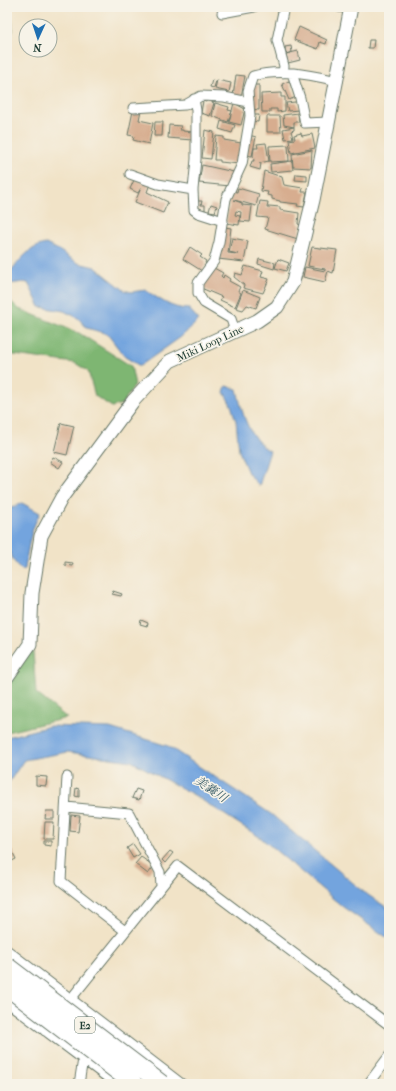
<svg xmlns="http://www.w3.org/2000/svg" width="396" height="1091" font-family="'IM FELL French Canon','Noto Serif JP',serif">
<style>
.forest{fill:#7eb672;stroke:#4e7a53}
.water{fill:#73a4de;stroke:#497089}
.building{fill:#d7ad8f}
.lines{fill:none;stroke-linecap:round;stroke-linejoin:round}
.minor-casing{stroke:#687767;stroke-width:11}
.secondary-casing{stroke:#687767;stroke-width:15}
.minor{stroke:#fff;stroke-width:9}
.secondary{stroke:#fff;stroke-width:13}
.motorway-bridge-casing{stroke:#687767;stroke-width:19;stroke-linecap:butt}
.motorway-bridge{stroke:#fff;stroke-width:17}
.labels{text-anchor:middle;stroke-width:3;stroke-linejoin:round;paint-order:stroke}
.shield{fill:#f7f3e8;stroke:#60746a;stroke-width:1}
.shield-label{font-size:10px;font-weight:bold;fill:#1f3d34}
.street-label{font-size:11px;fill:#1f3d34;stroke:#f7f3e8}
.water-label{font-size:12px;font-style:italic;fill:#385c67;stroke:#f7f3e8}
</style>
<rect width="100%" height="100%" fill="#f7f3e8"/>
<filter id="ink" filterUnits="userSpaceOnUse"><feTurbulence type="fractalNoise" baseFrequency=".025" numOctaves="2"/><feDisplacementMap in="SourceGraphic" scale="8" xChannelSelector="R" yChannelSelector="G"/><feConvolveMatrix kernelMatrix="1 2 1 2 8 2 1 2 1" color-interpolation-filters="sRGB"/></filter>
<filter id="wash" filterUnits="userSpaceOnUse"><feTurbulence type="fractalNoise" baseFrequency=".012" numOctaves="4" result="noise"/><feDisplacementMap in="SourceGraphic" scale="16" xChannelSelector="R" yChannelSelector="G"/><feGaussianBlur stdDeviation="0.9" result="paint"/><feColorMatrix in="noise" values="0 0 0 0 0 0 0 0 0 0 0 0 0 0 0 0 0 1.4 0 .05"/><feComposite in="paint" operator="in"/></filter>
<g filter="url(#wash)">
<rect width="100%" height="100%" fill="#f1e3c7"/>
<path class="forest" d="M7,16H11L13,30L7,46Z
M7,298L19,309L79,333L131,366L135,385L122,404L112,407L95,396L88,371L75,363L7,354Z
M33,651L36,693L67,718L7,732V660Z"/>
<path class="water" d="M46,244L60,251L78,263L95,267L124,290L131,292L145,290C160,299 171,309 189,309L199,320L181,337L140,366L125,357L108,335L104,333L87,328L78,318L64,311L40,307L28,283C20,281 14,285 7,283V275C18,263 29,246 46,244Z
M226,386L237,389C242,412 248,439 270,451L259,486L248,473L239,451L236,421L231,405L224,392Z
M22,503L40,513C30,531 28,549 25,569L22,570C4,556 7,531 7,510Z
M50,726L110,728L168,746L271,814L365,893L389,909V939L343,907L261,838L194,795L131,761L68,752L24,760L7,785V737Z"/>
<g id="blocks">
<path class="building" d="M299,27L327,40L326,44L320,42L318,49L294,40Z
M369,40H374L373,48H368Z
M291,46L292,52L286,54L285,47Z
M298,51L300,60L288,63L286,54Z
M236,75L245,76L241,97L233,96Z
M212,80L216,81L214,88L210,87Z
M217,80L231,83L229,92L215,89Z
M289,81L296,97L289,100L282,84Z
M251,85H259V110L251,109Z
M281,93V97H285V111L277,112V109H270V112H262L261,94Z
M207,100L214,103L210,116L201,113L203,101L206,102Z
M295,102H297L299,110L288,111L286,103Z
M215,103L229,107L228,110L232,111L228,122L212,116Z
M234,103L245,109L241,125L229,122Z
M141,110L139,120L153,123L149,144L133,140L134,136L128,135L133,111Z
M298,113L299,122H294V127L284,125L283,115Z
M251,115H259L258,122L251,121Z
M267,116H280L281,132H267Z
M221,121L235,125L232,133L219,129Z
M155,122H163L162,136H154Z
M169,125L181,126L180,130H183V131L192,132V140L168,138Z
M294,127V130L291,131L293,138L285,139L283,129Z
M205,130L214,132L211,159L202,158Z
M301,133L302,136L312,134L315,148L291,153L289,140L295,139L294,135Z
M249,135L256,137L252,156L245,155Z
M216,136L224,137V140L241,143L239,164L220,162V160H214Z
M266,143L269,161L259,163H261L260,170L250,167L252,161H254L253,155L254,148H258L257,144Z
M288,145L289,161L270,162L269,146Z
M312,150L311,168L293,167L292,154Z
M292,161L293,170L271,172L270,164Z
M202,165L234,172L230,186L199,183Z
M264,171L282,177L284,185L303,188L302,192H307L304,207L297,206L298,204L280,202V201L272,199V196L267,195L268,192L261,191Z
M296,174L307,175V181L295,180Z
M134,180L150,184L147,192L168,202L163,213L135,202L141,188L138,193L130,189Z
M238,188L259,194L256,206L234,200L242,203V205L252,206L250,222L240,221L241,212L236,211L235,215L240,216L239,225L226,223L232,191L237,192Z
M198,201H202L201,205H205V210L197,209Z
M260,201L268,202L267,208H269V206L280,207V210L299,213L298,224L301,225L298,239L265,229L268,218L257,217Z
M211,204L217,206L215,212L209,211Z
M225,227L231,228L228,253L238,254L229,252L232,238L248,241L244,262L218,259Z
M190,247L202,255L200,257L206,261L205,263L206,264L202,271L183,259Z
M312,247L337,250L333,273L328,271L325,282L303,277L305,267L325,271V269L308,266Z
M259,259L275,263L274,269L258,264Z
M278,259L289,263L286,271L275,268Z
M245,266L263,271L261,277L269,279L263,293L243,288L244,285L234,277L235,273L242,275Z
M214,268L223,273L221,276L223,278L224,275L230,279L229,281L240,287L238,291L241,293L235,307L220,300L222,297L201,288L211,269Z
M243,290L260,297L256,308L247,305L243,310L236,308Z
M61,423L74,426L67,455L54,452Z
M53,457L63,462L59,468L50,462Z
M65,562L73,563L72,566L65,565Z
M113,591L122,594L121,596L112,594Z
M141,620L148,623L147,626L140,624Z
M36,776L47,777L46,786L36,785Z
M76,788L79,789V797L75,796Z
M136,789L142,791L139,800L132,798Z
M46,811H54V819H45Z
M71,815L80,816L78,832L70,831Z
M45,822H54L53,839H44Z
M7,841L16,859L8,863L7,862Z
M44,841H51V846L44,845Z
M133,844L140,854L133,858L127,848Z
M170,851L173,853L165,863L162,860Z
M141,857L154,866L148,874L135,864Z"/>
</g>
</g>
<g filter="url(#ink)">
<use href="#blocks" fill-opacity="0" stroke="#687767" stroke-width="1"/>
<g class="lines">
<defs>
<path id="minor" d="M339,7L351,9
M222,13L254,7
M283,73L284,66L277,40L284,7
M292,73L300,98L305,123L329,122
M194,99L196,110V159L193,190L194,210L198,213L223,221
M133,108L185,105L201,96L224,97L249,102
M130,174L158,184L193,190
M235,331L231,319L204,303L198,293V283L214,261L219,242L226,199L242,164L250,116L248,91L253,76C281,68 310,75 338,81
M67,777L61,881L125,931
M66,807L129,813L160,872L161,886
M7,950L182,1084
M7,1002L116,1084
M45,1031L178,866L389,1025
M79,1084L83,1059
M368,1084L389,1056"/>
<path id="secondary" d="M7,677L30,644L32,593L41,536L62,497L133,401L170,361L257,321L277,307L293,282L313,200L351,7"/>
</defs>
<use href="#minor" class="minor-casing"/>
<use href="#secondary" class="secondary-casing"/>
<use href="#minor" class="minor"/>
<use href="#secondary" class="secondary"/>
<defs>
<path id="motorway-bridge" d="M7,966L162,1084
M7,987L134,1084"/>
</defs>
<use href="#motorway-bridge" class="motorway-bridge-casing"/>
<use href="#motorway-bridge" class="motorway-bridge"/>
</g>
</g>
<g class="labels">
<rect class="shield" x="75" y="1017" width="20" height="16" rx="3"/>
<g class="shield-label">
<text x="85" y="1029">E2</text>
</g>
<g class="street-label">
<text transform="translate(210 343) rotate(-25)" y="4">Miki Loop Line</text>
</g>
<g class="water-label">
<text transform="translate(211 789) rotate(34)" y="4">美嚢川</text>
</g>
</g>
<rect width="396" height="1091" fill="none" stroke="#f7f3e8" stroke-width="24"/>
<g transform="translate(38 38) rotate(183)"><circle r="19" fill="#f7f3e8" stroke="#a1aaa0"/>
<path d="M0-3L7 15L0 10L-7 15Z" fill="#1f6fb2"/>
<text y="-6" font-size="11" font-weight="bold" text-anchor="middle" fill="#1f3d34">N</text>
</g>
</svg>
